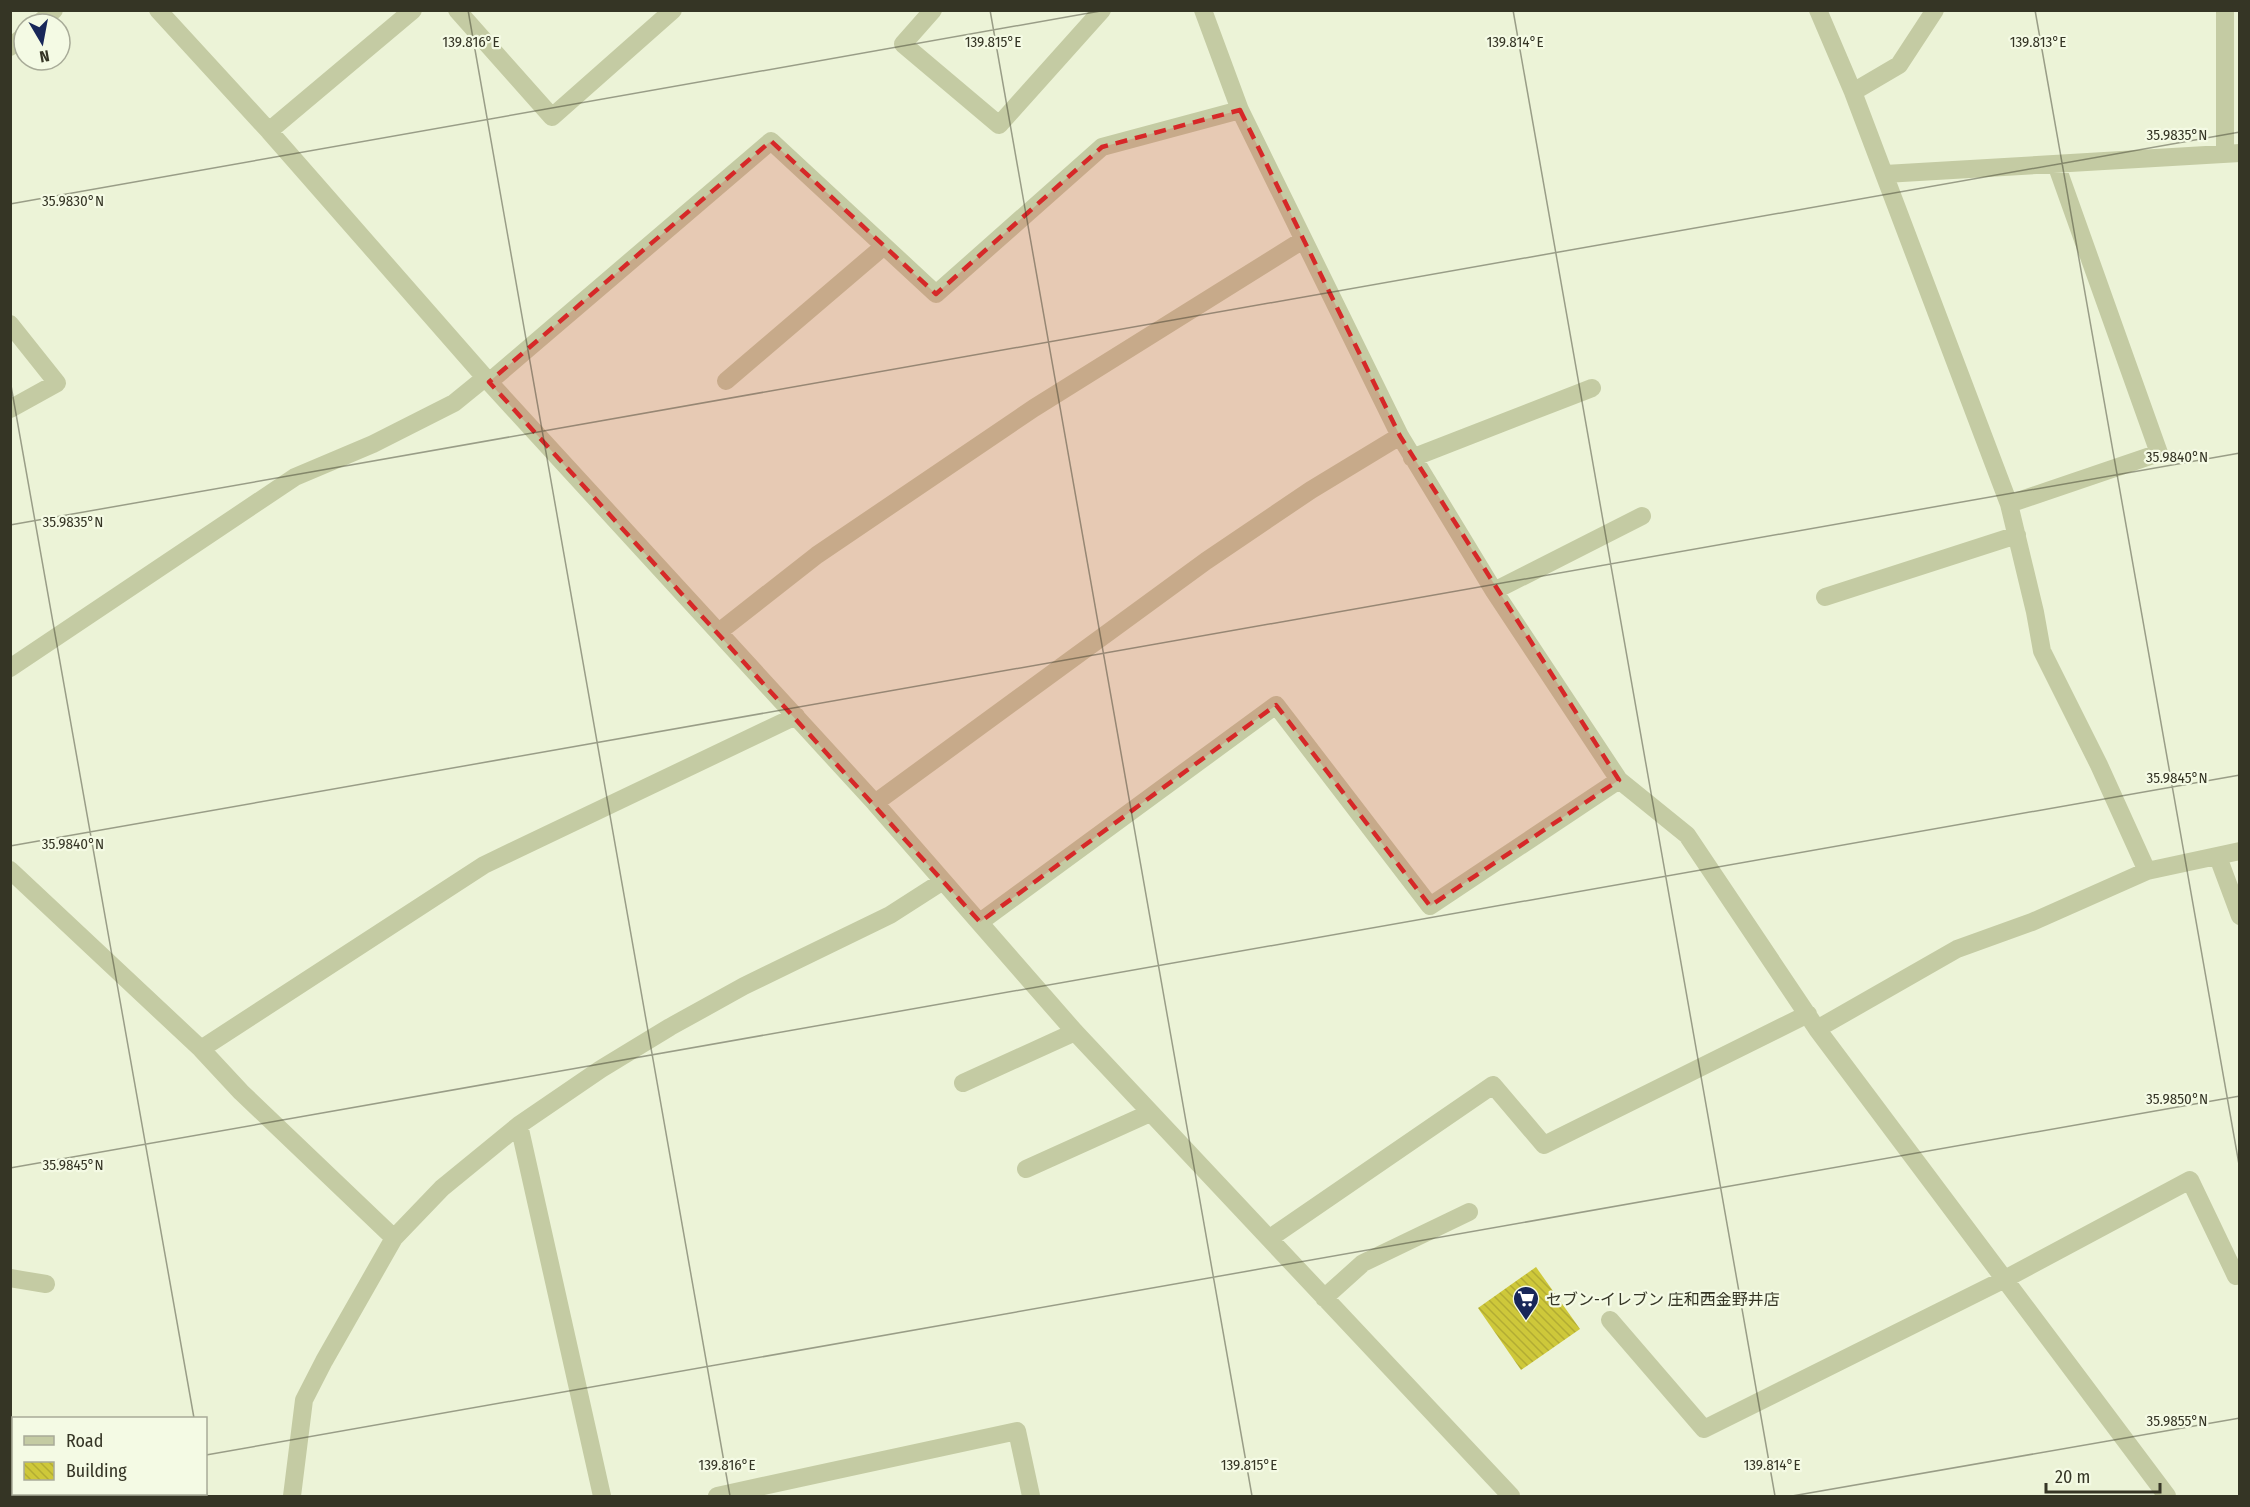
<svg xmlns="http://www.w3.org/2000/svg" width="2250" height="1507" font-family="'Fira Sans Condensed','Noto Sans JP',sans-serif">
<style>
.building{fill:url(#building-back-hatch)}
.lines{fill:none;stroke-linecap:round;stroke-linejoin:round}
.minor{stroke:#c4cba3;stroke-width:18}
.marked{fill:#d62828;fill-opacity:0.2;stroke:#d62828;stroke-width:4.5;stroke-dasharray:12 8;stroke-linejoin:round}
.ticks{fill:none;stroke:#353525;stroke-width:1.5;stroke-opacity:0.45}
.labels{text-anchor:middle;stroke-width:4.5;stroke-linejoin:round;paint-order:stroke}
.poi-label{font-size:16px;fill:#353525;stroke:#f4fae4;text-anchor:start}
.ticks-label{font-size:15px;text-anchor:middle;fill:#353525;stroke:#f4fae4;stroke-width:4.5;stroke-linejoin:round;paint-order:stroke}
</style>
<defs>
<pattern id="building-back-hatch" width="6" height="6" patternUnits="userSpaceOnUse" patternTransform="scale(1.5)"><rect width="6" height="6" fill="#cec83a"/><path d="M-1 5l2 2M0 0l6 6M5-1l2 2" fill="none" stroke="#b2ac33"/></pattern>
</defs>
<rect width="100%" height="100%" fill="#ecf3d7"/>
<path class="building" d="M1536,1267L1580,1329L1521,1370L1478,1308Z"/>
<g class="lines">
<path class="minor" d="M158,10L269,131L489,382L875,803L1075,1032L1511,1496
M457,10L552,117L673,10
M933,10L903,44L999,125L1102,10
M1203,10L1240,110L1400,436L1494,591L1619,780L1687,835L1817,1029L2167,1496
M1818,10L1853,92
M1935,10L1899,65L1853,92L2009,504L2159,453L2056,164
M2225,10V154
M38,24L54,10
M10,47L24,36
M269,131L413,10
M1885,174L2240,153
M10,324L57,383L10,409
M726,381L884,246
M489,382L771,141L936,294L1102,147L1240,110
M1412,458L1592,388
M2009,504L2035,612L2042,651L2099,765L2147,871
M1494,591L1642,516
M1825,597L2017,535
M720,631L817,555L1034,408L1303,240
M10,668L295,477L373,444L454,403L486,377
M875,803L1206,561L1311,490L1400,436
M2218,857L2240,916
M10,870L201,1049L241,1092L394,1238
M980,922L1276,705L1430,906L1619,780
M1817,1029L1957,949L2032,922L2147,871L2240,851
M201,1049L484,865L796,716
M963,1083L1075,1032
M519,1125L602,1496
M1026,1169L1150,1113
M1270,1238L1493,1085L1544,1145L1808,1014
M10,1278L46,1284
M1324,1298L1363,1263L1469,1212
M1610,1320L1704,1429L2005,1279L2190,1180L2236,1276
M292,1496L304,1400L324,1361L394,1238L442,1188L519,1125L601,1069L670,1027L744,986L890,915L943,881
M717,1496L1017,1431L1031,1496"/>
</g>
<path class="marked" d="M1240,110L1400,436L1619,780L1430,906L1276,705L980,922L489,382L771,141L936,294L1102,147Z"/>
<path class="ticks" d="M468,10L730,1496M990,10L1252,1496M1513,10L1775,1496M2035,10L2240,1170M10,204L1106,10M10,380L194,1418M10,525L2240,132M10,846L2240,453M10,1168L2240,775M206,1455L2240,1096M206,1486L207,1496M10,1489H14M1792,1496L2240,1418"/>
<defs>
<symbol id="supermarket-pin" viewBox="-11 -11 22 30"><path d="M0 17L-7.5 6A9.5 9.5 0 1 1 7.5 6Z" fill="#182759" stroke="#f4fae4"/><path d="M-6-5.5h2.5l.6 2H6L4.5 2H-2.5L-4.4-4H-6ZM-1.5 3.2a1.3 1.3 0 1 0 .1 0ZM3 3.2a1.3 1.3 0 1 0 .1 0Z" fill="#fff"/></symbol>
</defs>
<g fill-rule="evenodd">
<use href="#supermarket-pin" x="1511" y="1284" width="30" height="40"/>
</g>
<g class="labels">
<g class="poi-label">
<text x="1546" y="1305">セブン-イレブン 庄和西金野井店</text>
</g>
</g>
<g class="ticks-label">
<text x="993" y="47">139.815°E</text>
<text x="1515" y="47">139.814°E</text>
<text x="2038" y="47">139.813°E</text>
<text x="471" y="47">139.816°E</text>
<text x="2177" y="140">35.9835°N</text>
<text x="73" y="206">35.9830°N</text>
<text x="2177" y="462">35.9840°N</text>
<text x="73" y="527">35.9835°N</text>
<text x="2177" y="783">35.9845°N</text>
<text x="73" y="849">35.9840°N</text>
<text x="2177" y="1104">35.9850°N</text>
<text x="73" y="1170">35.9845°N</text>
<text x="2177" y="1426">35.9855°N</text>
<text x="727" y="1470">139.816°E</text>
<text x="1249" y="1470">139.815°E</text>
<text x="1772" y="1470">139.814°E</text>
</g>
<rect width="2250" height="1507" fill="none" stroke="#353525" stroke-width="24"/>
<rect x="12" y="1417" width="195" height="78" fill="#f4fae4" stroke="#a8ab98" stroke-width="1.5"/>
<rect x="24" y="1436" width="30" height="9" fill="#c4cba3" stroke="#a8ab98" stroke-width="1.5"/>
<text x="66" y="1447" font-size="18" fill="#353525">Road</text>
<rect x="24" y="1462" width="30" height="18" fill="url(#building-back-hatch)" stroke="#a8ab98" stroke-width="1.5"/>
<text x="66" y="1477" font-size="18" fill="#353525">Building</text>
<g transform="translate(42 42) rotate(170)"><circle r="28" fill="#f4fae4" stroke="#a8ab98" stroke-width="1.5"/>
<path d="M0-4.5L10 22L0 15L-10 22Z" fill="#182759"/>
<text y="-9" font-size="16" font-weight="bold" text-anchor="middle" fill="#353525">N</text>
</g>
<path d="M2046 1483v9h114v-9" fill="none" stroke="#353525" stroke-width="3"/>
<text x="2055" y="1483" font-size="18" fill="#353525" stroke="#f4fae4" stroke-width="4.5" paint-order="stroke">20 m</text>
</svg>
